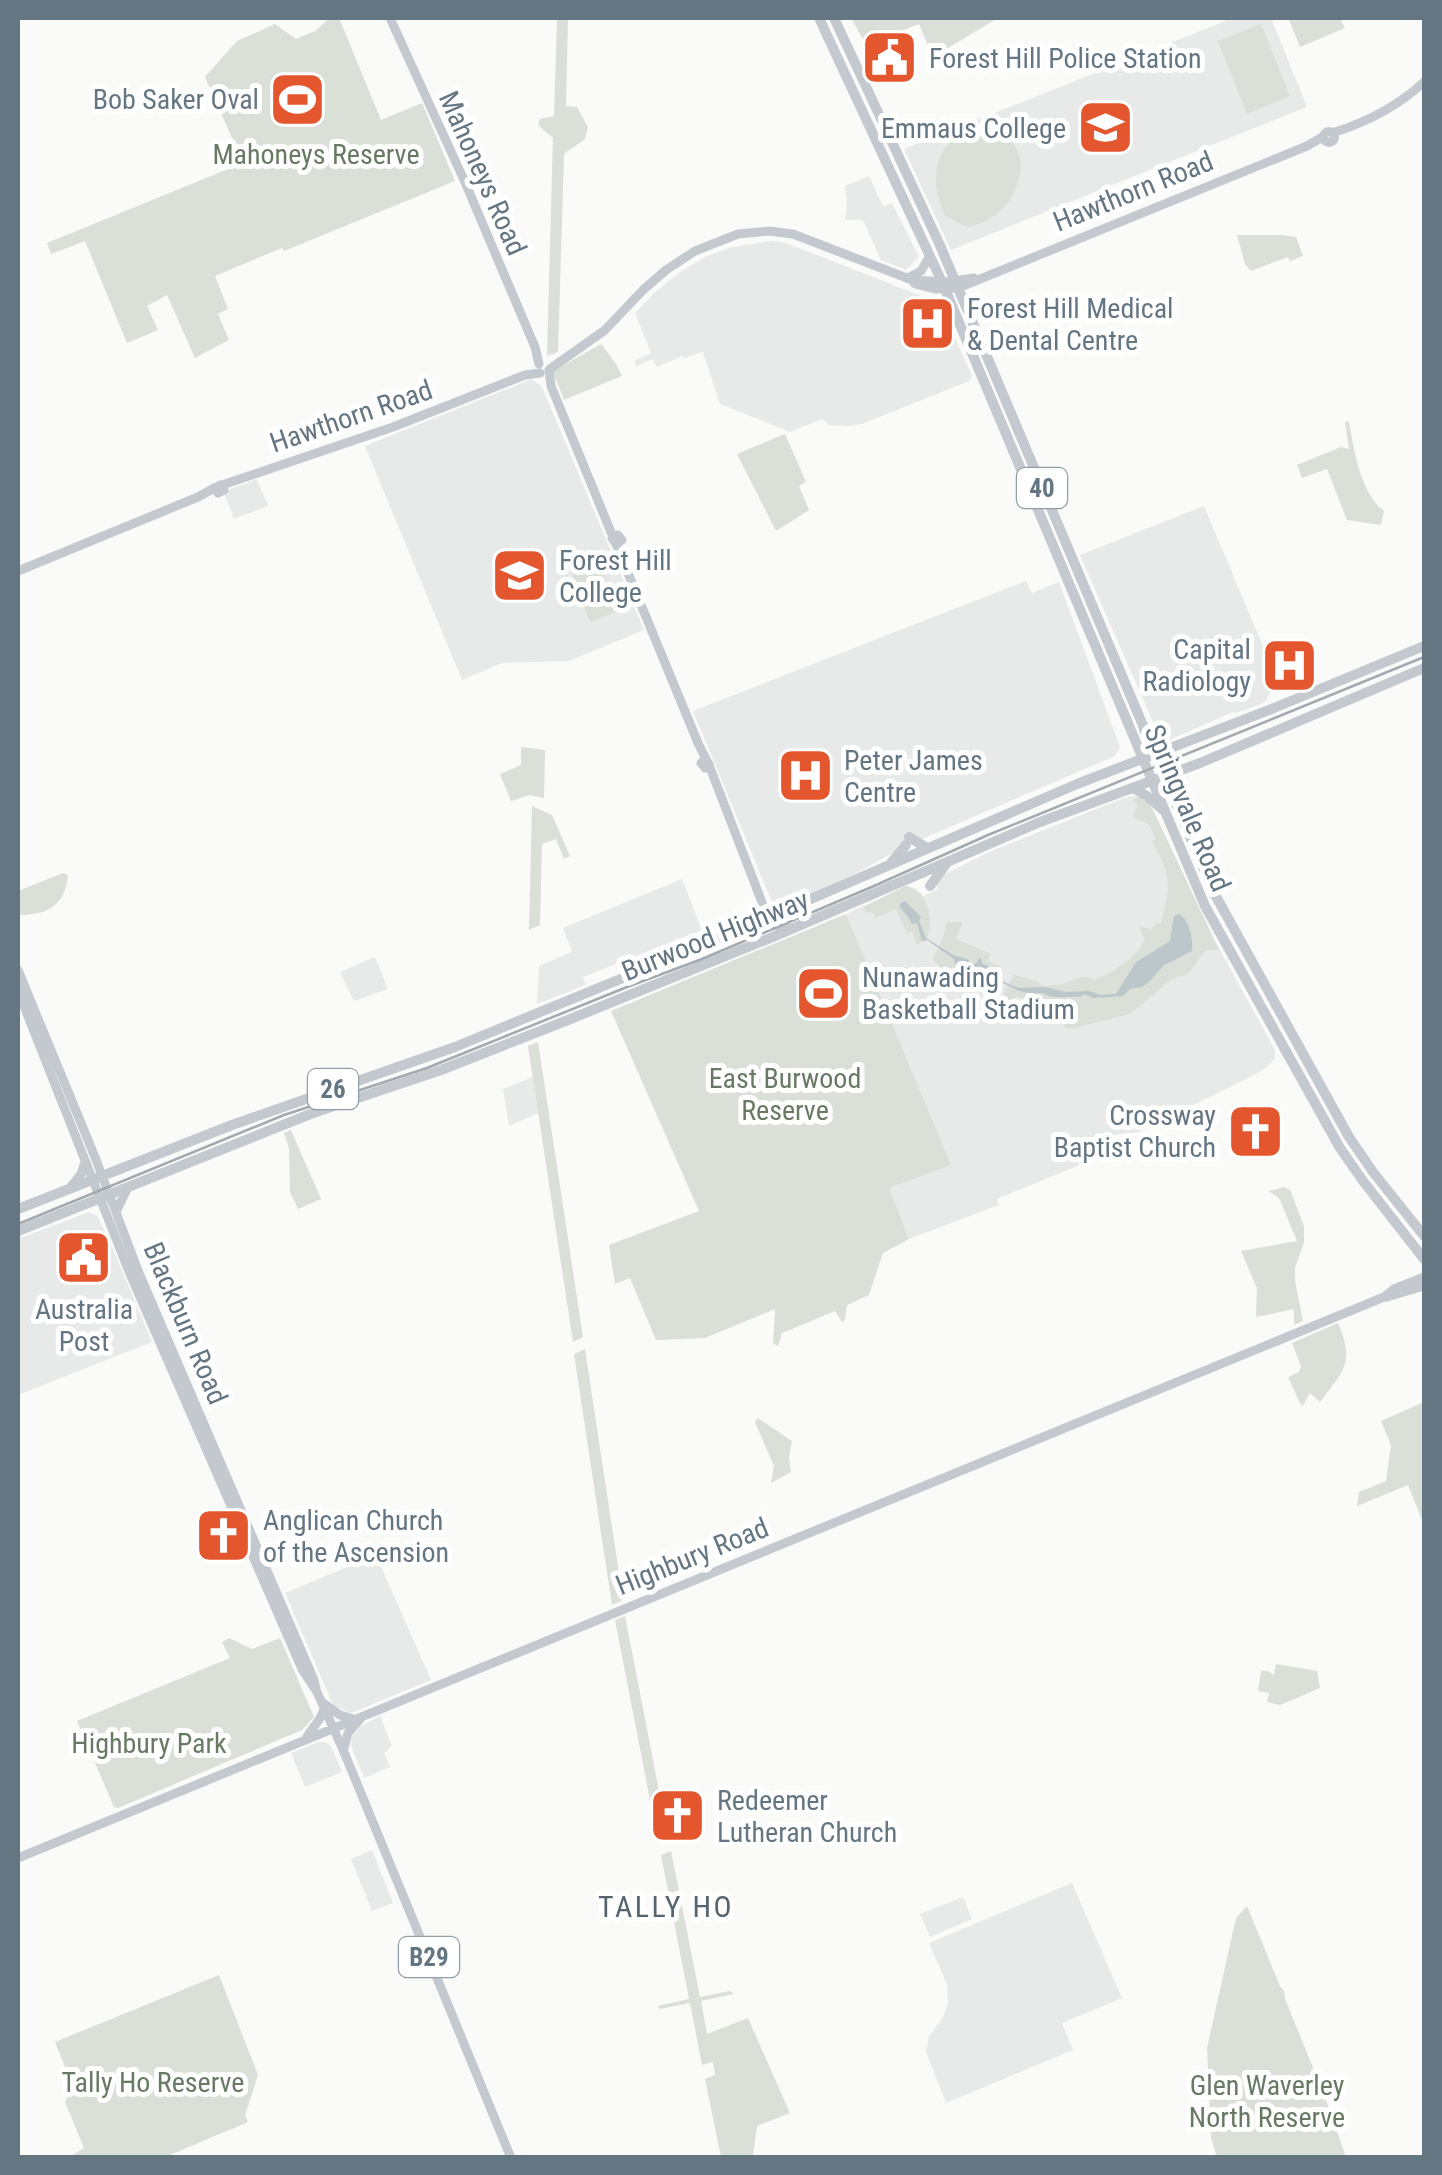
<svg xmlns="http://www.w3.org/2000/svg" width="1442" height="2175" font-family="'Roboto Condensed',sans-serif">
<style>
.built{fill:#e8e9e9}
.green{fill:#dadfd7}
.water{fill:#bbc7cb}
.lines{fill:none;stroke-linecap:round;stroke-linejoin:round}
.major{stroke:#c3c9ce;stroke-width:9}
.highway{stroke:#c3c9ce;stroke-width:10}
.tram{stroke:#a2aab0;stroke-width:2.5}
.labels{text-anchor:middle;stroke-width:10;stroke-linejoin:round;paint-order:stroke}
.shield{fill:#fff;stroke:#939fa8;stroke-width:2.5}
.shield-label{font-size:25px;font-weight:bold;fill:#657683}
.poi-label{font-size:28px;fill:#657683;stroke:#fff;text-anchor:start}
.park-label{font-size:28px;fill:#687a64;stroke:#fff}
.street-label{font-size:28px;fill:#657683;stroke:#fff}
.neighbourhood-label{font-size:30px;letter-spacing:2.5px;fill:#57646e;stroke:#fff}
</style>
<rect width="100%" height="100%" fill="#fafaf8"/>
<path class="built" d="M1233,18H1271L1307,107L1169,162L1179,189L1168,193L1157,167L951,250L904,149Z
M869,176L883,206L892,203L919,257L906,270L881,260L863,220H845L847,204L845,186Z
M773,241L786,243L932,300H938L972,376L969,381L862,424L848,426L829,425L822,419L790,432L720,404L703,352L684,358L682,356L657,367L653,359L636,366L634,361L651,353L635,313L654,293L680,272L707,256L732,247Z
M532,379L542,387L644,630L569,661L502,663L462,680L365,446Z
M257,479L268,506L234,519L224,493L228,490Z
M1204,506L1281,689L1271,692L1264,703L1236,713L1233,712L1169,740L1156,729L1080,555Z
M1026,581L1032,593L1059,582L1120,747L1115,756L901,848L857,873L812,893L793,899L778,908L774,907L693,711Z
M1133,796L1141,797L1153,810L1216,943L1275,1050V1058L1267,1067L1256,1074L1139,1132L1088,1138L1089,1161L997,1199L999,1205L909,1239L888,1188L950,1165L846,914L907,886L916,889L924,896L937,889V881L941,876L989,852L1121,799Z
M682,879L702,930L583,977L586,985L537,1004L539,966L572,952L563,928Z
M375,957L388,989L354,1001L340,972Z
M533,1077L538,1113L509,1126L503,1089Z
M89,1212L97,1216L107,1235L152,1342L18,1395V1239Z
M376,1555L431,1680L351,1713L333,1705L285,1593Z
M380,1716L392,1746L384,1753L390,1767L364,1778L351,1746L352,1737L361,1726Z
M318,1742H325L331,1746L342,1772L305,1787L291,1753Z
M372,1850L393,1903L372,1911L351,1859Z
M1072,1883L1122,1998L1062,2023L1073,2050L946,2103L926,2052L929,2037L943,2017L948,2003L947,1984L929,1943Z
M963,1897L972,1919L930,1937L920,1914Z"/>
<path class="green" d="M330,18H339L381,120L422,103L455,181L284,251L282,248L215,276L228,309L218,314L229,340L195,358L167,295L147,306L158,330L127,343L85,241L51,254L47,243L243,163L205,77L237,41L275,24L296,39L315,31Z
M557,18H568L566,106L577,107L588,127L585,139L564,154L558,352L547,356L553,138L538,125L540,119L554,116Z
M851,18H998L933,57L919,24L866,45Z
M1295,18H1340L1345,28L1300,47L1289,20Z
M1261,24L1290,96L1247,114L1218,41Z
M977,128C1046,129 1026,218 967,227L945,216C928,179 933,140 977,128Z
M1237,235H1282L1296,237L1303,256L1290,261L1288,257L1251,271L1245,264Z
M599,345H602L616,364L622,376L564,400L553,373L555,370Z
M1349,421C1353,447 1361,495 1384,511L1381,525L1347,520L1327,469L1302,478L1297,465L1341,447L1349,449L1345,422Z
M785,434L806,482L799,486L809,510L776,531L737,454Z
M597,555L618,611L590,622L569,566Z
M521,747L545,750L544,798L530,795L511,801L500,774L521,765Z
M1139,796L1149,803L1153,810L1219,950H1206L1188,974L1172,979L1130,1014L1070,1029L1064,1027C1066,1020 1065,1008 1059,1003L1015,997L1013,1001L1000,1000L1014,975L1037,981L1043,986C1050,985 1059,985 1066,983C1078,979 1082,973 1094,980C1115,971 1133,961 1145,940L1139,926L1151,929L1156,923H1161C1171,884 1172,878 1152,842L1156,839L1148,824L1133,817L1137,806L1134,800Z
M532,806L552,815L570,856L564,859L556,839L542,844L540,925L529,930Z
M63,873L68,875C65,907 46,915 18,915V891Z
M905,886C929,891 935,921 926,941L917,944L912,931L907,933L896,909L875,918L871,911L866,913L864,907Z
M846,914L951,1165L889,1188L909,1239L883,1253L869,1295L847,1305L845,1320L842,1322L835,1311L782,1333L778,1346L773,1343L775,1309L705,1338L656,1340L630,1278L615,1284L609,1245L699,1211L611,1011Z
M946,922H963L956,939L991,954L988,961L1001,967L987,988L978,984L967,987L947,971L945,973L933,959L944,935Z
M538,1042L583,1337L573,1342L528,1046Z
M291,1130L321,1199L298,1209L290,1192L289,1148L284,1133Z
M1284,1187L1290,1190L1304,1226V1243L1295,1267V1281L1303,1321L1294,1325V1309L1256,1317L1257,1288L1241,1251L1297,1241L1279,1198L1269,1191Z
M1338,1323C1355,1363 1344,1370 1320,1402L1310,1393L1302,1407L1288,1377L1299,1372L1301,1366L1292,1343Z
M585,1349L623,1600L612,1605L574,1354Z
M1424,1402V1525L1408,1485L1357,1506L1359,1492L1386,1481L1391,1445L1381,1421Z
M758,1418L792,1441L789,1457L791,1472L771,1483L774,1466L755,1422Z
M625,1616L668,1837L658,1841L615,1620Z
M229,1638L252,1649L280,1638L314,1717L302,1730L118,1808L114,1807L77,1721L230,1658L222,1642Z
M1276,1664L1317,1671L1320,1688L1280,1705L1267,1702L1269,1693L1258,1691L1261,1671H1268L1274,1675Z
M671,1851L700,1997L730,1991L734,1994L701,2001L707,2034L748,2018L790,2113L757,2126L753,2155L748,2157H721L705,2079L715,2075L713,2062L702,2065L690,2003L659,2009L658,2006L689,1999L661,1855Z
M1247,1906L1280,1986L1284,1991L1285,1999L1325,2097L1346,2157H1217L1211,2138L1207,2048L1236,1918Z
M219,1975L258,2075L245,2115L248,2122L165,2157H70L84,2148L65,2102L72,2084L55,2042Z"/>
<path class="water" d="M905,901L921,917L919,921L926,938L955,956L967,959L971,963L976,964L979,958L981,959L983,964L988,966V969L1002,981L1018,988L1045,987L1066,992L1089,991L1100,995L1116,994L1136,962L1170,941L1174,916L1179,914C1190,921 1193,938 1192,951L1163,966L1149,982L1142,987L1130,989L1123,996L1093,998L1084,994L1080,997C1067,996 1055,1000 1043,993C1021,996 1004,984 986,972L979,978L970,979L956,965L954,959L927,940L922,941L917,923L912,924L907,915L900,908V904Z"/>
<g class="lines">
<path class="major" d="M390,18L464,180L535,347L539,364
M1323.5 137a5.5 5.5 0 1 1 11 0a5.5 5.5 0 1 1-11 0Z
M1332,133C1368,122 1397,107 1424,82
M910,277L921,271L930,256
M912,280L946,282L974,278
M550,369L605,330L643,290L666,270L695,251L738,234L769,231L793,234L912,280L915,284L935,289L958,288L1307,146L1324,136
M549,370L551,386L613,537
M220,485L224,490L218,493L215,488Z
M222,485L393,427L525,375L540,373
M618,535L622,540L616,544L612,538Z
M616,544L698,743L706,759
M18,571L198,497L216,487
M706,759L709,764L705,768L701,763Z
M709,765L768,918L777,926L790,928
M18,970L95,1157L139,1273L314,1680L316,1689
M25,987L18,991L130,1274L302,1669L317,1692L344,1752L511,2158
M69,1189L81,1174L85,1162
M116,1212L127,1189
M1387,1297L1424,1286
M323,1703L340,1715L353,1719
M306,1739C311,1727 322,1721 324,1708
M344,1748L348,1733L360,1719
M18,1858L1384,1297L1394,1289L1424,1277"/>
<path class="highway" d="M819,18L942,282L1205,906L1340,1148L1363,1181L1424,1259
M834,18L939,243L1213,891L1349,1137L1373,1172L1424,1236
M1144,730L1152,732L1170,747
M1133,788L1147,796L1163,810
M909,837L927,848
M891,863L906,845
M930,886L946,864
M18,1209L232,1125L455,1047L725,936L1077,784L1274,708L1424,646
M18,1231L313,1113L441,1070L568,1020L775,936L1040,822L1200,763L1424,668"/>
<path class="tram" d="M18,1224L284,1115L427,1068L627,987L702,959L874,886L988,835L1424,657"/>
</g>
<defs>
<symbol id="civic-square" viewBox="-11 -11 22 22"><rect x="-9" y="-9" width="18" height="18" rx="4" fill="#e4572e" stroke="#fff"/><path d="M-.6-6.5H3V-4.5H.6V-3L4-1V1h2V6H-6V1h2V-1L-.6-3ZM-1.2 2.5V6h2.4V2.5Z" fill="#fff"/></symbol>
<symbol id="stadium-square" viewBox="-11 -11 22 22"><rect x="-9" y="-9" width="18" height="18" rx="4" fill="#e4572e" stroke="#fff"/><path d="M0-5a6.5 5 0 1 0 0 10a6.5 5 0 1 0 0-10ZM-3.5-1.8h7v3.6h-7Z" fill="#fff"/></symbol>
<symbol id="school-square" viewBox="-11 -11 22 22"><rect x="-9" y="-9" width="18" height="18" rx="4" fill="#e4572e" stroke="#fff"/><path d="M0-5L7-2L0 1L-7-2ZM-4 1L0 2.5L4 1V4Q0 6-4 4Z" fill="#fff"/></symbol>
<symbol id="hospital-square" viewBox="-11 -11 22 22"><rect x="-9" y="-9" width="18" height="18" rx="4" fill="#e4572e" stroke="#fff"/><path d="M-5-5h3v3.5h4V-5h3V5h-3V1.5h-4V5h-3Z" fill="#fff"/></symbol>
<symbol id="church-square" viewBox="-11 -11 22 22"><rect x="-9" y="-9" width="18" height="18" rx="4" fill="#e4572e" stroke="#fff"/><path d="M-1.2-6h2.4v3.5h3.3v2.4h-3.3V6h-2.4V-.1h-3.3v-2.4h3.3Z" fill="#fff"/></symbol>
</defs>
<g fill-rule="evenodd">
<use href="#civic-square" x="858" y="26" width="63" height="63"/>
<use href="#stadium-square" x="266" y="68" width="63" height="63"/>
<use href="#school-square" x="1074" y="96" width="63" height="63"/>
<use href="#hospital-square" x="896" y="292" width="63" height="63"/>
<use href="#school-square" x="488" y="544" width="63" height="63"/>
<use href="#hospital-square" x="1258" y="634" width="63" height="63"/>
<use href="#hospital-square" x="774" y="744" width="63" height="63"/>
<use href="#stadium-square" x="792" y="962" width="63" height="63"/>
<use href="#church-square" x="1224" y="1100" width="63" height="63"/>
<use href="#civic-square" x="52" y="1226" width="63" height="63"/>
<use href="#church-square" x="192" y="1504" width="63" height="63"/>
<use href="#church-square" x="646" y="1784" width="63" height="63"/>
</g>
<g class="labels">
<g class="shield">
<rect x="1017" y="468" width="50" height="40" rx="8"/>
<rect x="308" y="1069" width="50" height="40" rx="8"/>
<rect x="399" y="1937" width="60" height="40" rx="8"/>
</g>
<g class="shield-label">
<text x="1042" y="497">40</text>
<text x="333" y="1098">26</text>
<text x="429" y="1966">B29</text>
</g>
<g class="poi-label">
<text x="929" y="68">Forest Hill Police Station</text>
<text x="259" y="109" text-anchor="end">Bob Saker Oval</text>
<text x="1066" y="138" text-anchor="end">Emmaus College</text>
<text x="967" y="318">Forest Hill Medical<tspan x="967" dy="32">&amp; Dental Centre</tspan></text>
<text x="559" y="570">Forest Hill<tspan x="559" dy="32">College</tspan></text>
<text x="1251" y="659" text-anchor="end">Capital<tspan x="1251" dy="32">Radiology</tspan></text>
<text x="844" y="770">Peter James<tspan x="844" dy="32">Centre</tspan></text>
<text x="862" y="987">Nunawading<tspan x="862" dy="32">Basketball Stadium</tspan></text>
<text x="1216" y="1125" text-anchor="end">Crossway<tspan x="1216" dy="32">Baptist Church</tspan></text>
<text x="84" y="1319" text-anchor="middle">Australia<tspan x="84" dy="32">Post</tspan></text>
<text x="263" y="1530">Anglican Church<tspan x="263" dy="32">of the Ascension</tspan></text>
<text x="717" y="1810">Redeemer<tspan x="717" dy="32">Lutheran Church</tspan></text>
</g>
<g class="park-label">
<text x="316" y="164">Mahoneys Reserve</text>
<text x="785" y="1088">East Burwood<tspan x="785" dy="32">Reserve</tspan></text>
<text x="149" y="1753">Highbury Park</text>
<text x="153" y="2092">Tally Ho Reserve</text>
<text x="1267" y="2095">Glen Waverley<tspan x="1267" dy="32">North Reserve</tspan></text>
</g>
<g class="street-label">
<text transform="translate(483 173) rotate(66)" y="10">Mahoneys Road</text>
<text transform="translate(1133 191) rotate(-22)" y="10">Hawthorn Road</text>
<text transform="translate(351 416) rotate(-19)" y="10">Hawthorn Road</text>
<text transform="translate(1188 808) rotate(67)" y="10">Springvale Road</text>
<text transform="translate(715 935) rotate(-22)" y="10">Burwood Highway</text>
<text transform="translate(186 1323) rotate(67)" y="10">Blackburn Road</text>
<text transform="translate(692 1556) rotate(-22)" y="10">Highbury Road</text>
</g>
<g class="neighbourhood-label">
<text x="666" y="1917">TALLY HO</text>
</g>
</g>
<rect width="1442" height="2175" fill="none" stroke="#657683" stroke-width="40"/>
</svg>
